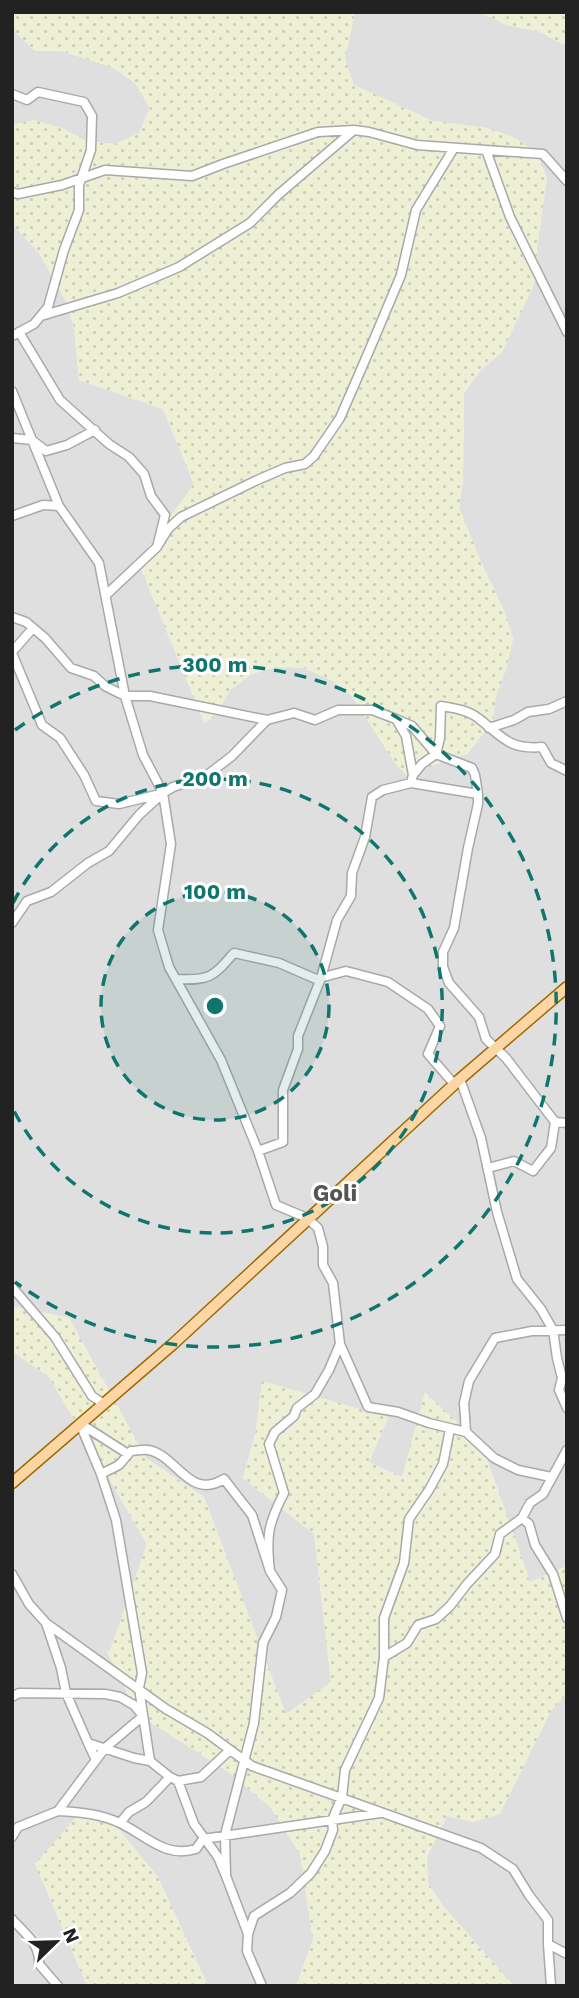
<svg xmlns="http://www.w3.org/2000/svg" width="579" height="1998" font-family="'Work Sans',sans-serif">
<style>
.residential{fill:#e0dfdf}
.farmland{fill:url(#farmland-dots)}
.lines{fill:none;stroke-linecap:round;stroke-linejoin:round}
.minor-casing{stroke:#a9a9a9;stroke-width:11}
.major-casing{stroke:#a06b00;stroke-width:13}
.minor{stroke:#fff;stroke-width:8}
.major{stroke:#fcd6a4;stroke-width:10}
.ring{fill:none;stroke:#0f766e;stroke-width:3.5;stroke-dasharray:12 9}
.labels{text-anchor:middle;stroke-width:6;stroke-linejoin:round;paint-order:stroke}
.quarter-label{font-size:23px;font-weight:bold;fill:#555;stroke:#fff}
.centre{fill:#0f766e;stroke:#fff;stroke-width:3.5}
.ring-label{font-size:21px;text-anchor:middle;font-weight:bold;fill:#0f766e;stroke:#fff;stroke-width:6;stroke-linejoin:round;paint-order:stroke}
</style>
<defs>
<pattern id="farmland-dots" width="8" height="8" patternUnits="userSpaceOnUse" patternTransform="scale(1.75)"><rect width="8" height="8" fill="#eef0d5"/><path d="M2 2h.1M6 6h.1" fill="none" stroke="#ccceb7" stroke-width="1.8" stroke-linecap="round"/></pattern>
</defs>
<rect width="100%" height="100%" fill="#f2efe9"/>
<path class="residential" d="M355,12H479L509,26L538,31L567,46V1566L530,1582L483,1447L425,1393L403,1477L369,1463L388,1418L255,1435L243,1478L314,1534L331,1682L286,1715L204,1497L146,1458L69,1318L12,1306V224L39,253L66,301L74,327L79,380L163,409L194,484L138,561L204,722L215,716L230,690L252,674L277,667L304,668L331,680L352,696L395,763L407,775L492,724L496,696L506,669L513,639L505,613L482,564L459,508L463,480L464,393L481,370L502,352L538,276L537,248L547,177L487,128L433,121L354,85L345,59Z
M12,20L16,33L35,51H62L114,68L135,83L150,108L139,133L115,144L86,141L62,128L34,121L12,125Z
M12,1351L49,1377L147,1544L110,1651L108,1652L137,1714L230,1773L271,1808L300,1854L313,1940L296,1986H208L158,1877L36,1864L87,1986H12Z
M567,1693V1986H514L444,1907L428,1884L427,1857L447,1816L474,1822L551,1711Z"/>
<path class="farmland" d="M12,12H355L345,59L354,85L433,121L487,128L514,137L536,152L547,177L537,248L538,276L502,352L481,370L464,393L463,480L459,508L482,564L505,613L513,639L506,669L496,696L492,723L467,754L406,775L395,763L352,696L331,680L304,668L277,667L252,674L230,690L215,716L204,723L138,561L194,484L163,409L79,380L74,327L66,301L39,253L12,224V125L34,120L62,128L86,141L115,144L139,133L150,108L135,83L114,68L62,51H35L16,33Z
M479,12H567V46L538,31L509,26Z
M12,1306L69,1318L146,1458L204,1497L286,1714L331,1682L314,1534L243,1478L255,1435L262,1381L388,1417L369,1462L402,1477L425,1392L483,1447L530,1582L567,1566V1693L551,1711L500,1814L474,1822L447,1816L427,1857L428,1883L444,1907L514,1986H296L313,1940L300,1854L271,1808L230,1773L138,1714L107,1652L110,1651L147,1544L49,1377L12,1351Z
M107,1814L158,1877L208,1986H87L35,1864L78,1815Z"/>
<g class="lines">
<defs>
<path id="minor" d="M12,94L27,100L38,92L84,102L92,116L91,150L79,185V210L64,250L48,307L34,324L12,336
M486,150L543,154L567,181
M12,192L18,194L62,185L105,170L192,176L223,164L318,132L354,130
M41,316L118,293L179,267L250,223L279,194L354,130L369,132L417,145L486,150L510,217L567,332
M19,332L60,400L109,444L129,457L144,474L151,496L165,515L157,547L106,595
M12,391L59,506L99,563L125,696L143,755L163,793L171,844L158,930L169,967L221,1060L258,1151L276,1205L307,1218L318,1228L323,1247V1265L333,1283L340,1344L329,1370L315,1394L297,1408L294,1416L275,1432L269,1444L284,1493C268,1524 266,1536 270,1571
M12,438L32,440L46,451L67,445L95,430
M12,516L43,505L59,506
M157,547L168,529L181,517L255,481L285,468L305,464L314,456L340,418L369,351L401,275L416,210L454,148
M12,617L26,622L45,638L71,668L94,676L105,686L125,696H150L267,720L294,713L315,720L338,710H372L396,719L406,736L413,775L411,783L478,794V804L468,848L454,928L443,952V967L449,983L479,1017L486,1039L506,1058L555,1122L567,1123
M12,652L33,628
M12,653L42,725L60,738L84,775L96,801L119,804L160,794
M396,719L412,726L436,754L472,768L475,775L478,794
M489,728L514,720L528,712L549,709L567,701
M413,775L422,764L436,754L440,738L441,706C453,708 468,710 478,718C502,736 508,750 542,747L551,763L567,771
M12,923L27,901L51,892L88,863L109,851L139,815L163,793L173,787L206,776L232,756L267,720
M176,979C210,981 213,977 234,953L279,963L316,979L346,971L388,982L428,1009L440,1026L428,1054L454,1084
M460,1079L481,1138L497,1212L517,1279L541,1309L553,1330L557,1358L562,1378L559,1390L567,1408
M258,1151L283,1142V1090L298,1049V1036L321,978L337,920L351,896L352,873L365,837L372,797L383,790L411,783
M488,1168L514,1161L533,1171L551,1148L555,1122
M12,1287L55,1337L92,1396L104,1404
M340,1344L368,1407L398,1412L429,1423L466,1432L494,1458L518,1470L551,1477
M80,1424L101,1474L116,1520L142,1673L139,1688L150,1761
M81,1424L128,1454
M466,1432L464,1403L469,1381L495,1338L532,1331L567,1330
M567,1450L543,1494L530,1503L522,1518L529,1524L535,1545L553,1574L567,1618
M101,1474L119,1465L131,1451C136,1451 143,1449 148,1450C177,1455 189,1501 224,1479L252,1515L270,1571L282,1590L276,1617L263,1643L254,1723L225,1835L226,1876
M12,1574L29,1604L46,1623L166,1709L207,1733L252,1766L481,1848L513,1869L529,1895L548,1920V1944L567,1954
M46,1623L61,1668L66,1693L88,1743L134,1758L150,1761L170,1777L178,1781L201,1777L230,1750
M384,1657V1618L404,1563L409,1519L429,1490L443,1464L450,1429
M12,1697L19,1693L105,1694L120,1697L134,1705L143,1716L105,1748L96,1760
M178,1781L194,1824L218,1857L226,1876L248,1934L247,1951L262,1986
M58,1811C79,1812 102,1814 122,1824C148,1837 165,1858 196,1849L203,1839L380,1813
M120,1823L129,1812L146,1802L170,1777
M12,1837L18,1827L58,1811L96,1760L88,1743
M12,1919C25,1934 40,1943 39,1964L58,1986
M248,1934L254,1916L290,1893L311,1873L325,1851L333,1830L332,1820L342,1797L345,1770L379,1698L384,1657L407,1643L418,1625L436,1619L450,1606L467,1584L495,1554L500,1534L522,1518
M548,1944L551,1986"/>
<path id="major" d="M12,1483L173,1344L460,1079L567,987"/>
</defs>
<use href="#minor" class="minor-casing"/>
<use href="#major" class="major-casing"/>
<use href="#minor" class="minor"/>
<use href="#major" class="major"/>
</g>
<circle cx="215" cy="1006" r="114" fill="#0f766e" fill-opacity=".12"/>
<g class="ring">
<circle cx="215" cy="1006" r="114"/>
<path d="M13 903A227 227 0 1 1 13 1109"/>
<path d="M15 730A341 341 0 1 1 15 1282"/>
</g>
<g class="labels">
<g class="quarter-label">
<text x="335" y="1201">Goli</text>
</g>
</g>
<circle cx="215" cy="1006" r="10" class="centre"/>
<g class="ring-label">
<text x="215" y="672">300 m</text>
<text x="215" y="786">200 m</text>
<text x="215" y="899">100 m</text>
</g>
<rect width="579" height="1998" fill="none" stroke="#222222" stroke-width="28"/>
<g transform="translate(56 1942) rotate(67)" stroke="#ffffff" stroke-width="5" paint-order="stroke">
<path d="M0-5L12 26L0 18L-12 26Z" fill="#222222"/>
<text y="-10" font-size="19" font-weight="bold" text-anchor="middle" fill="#222222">N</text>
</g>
</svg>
